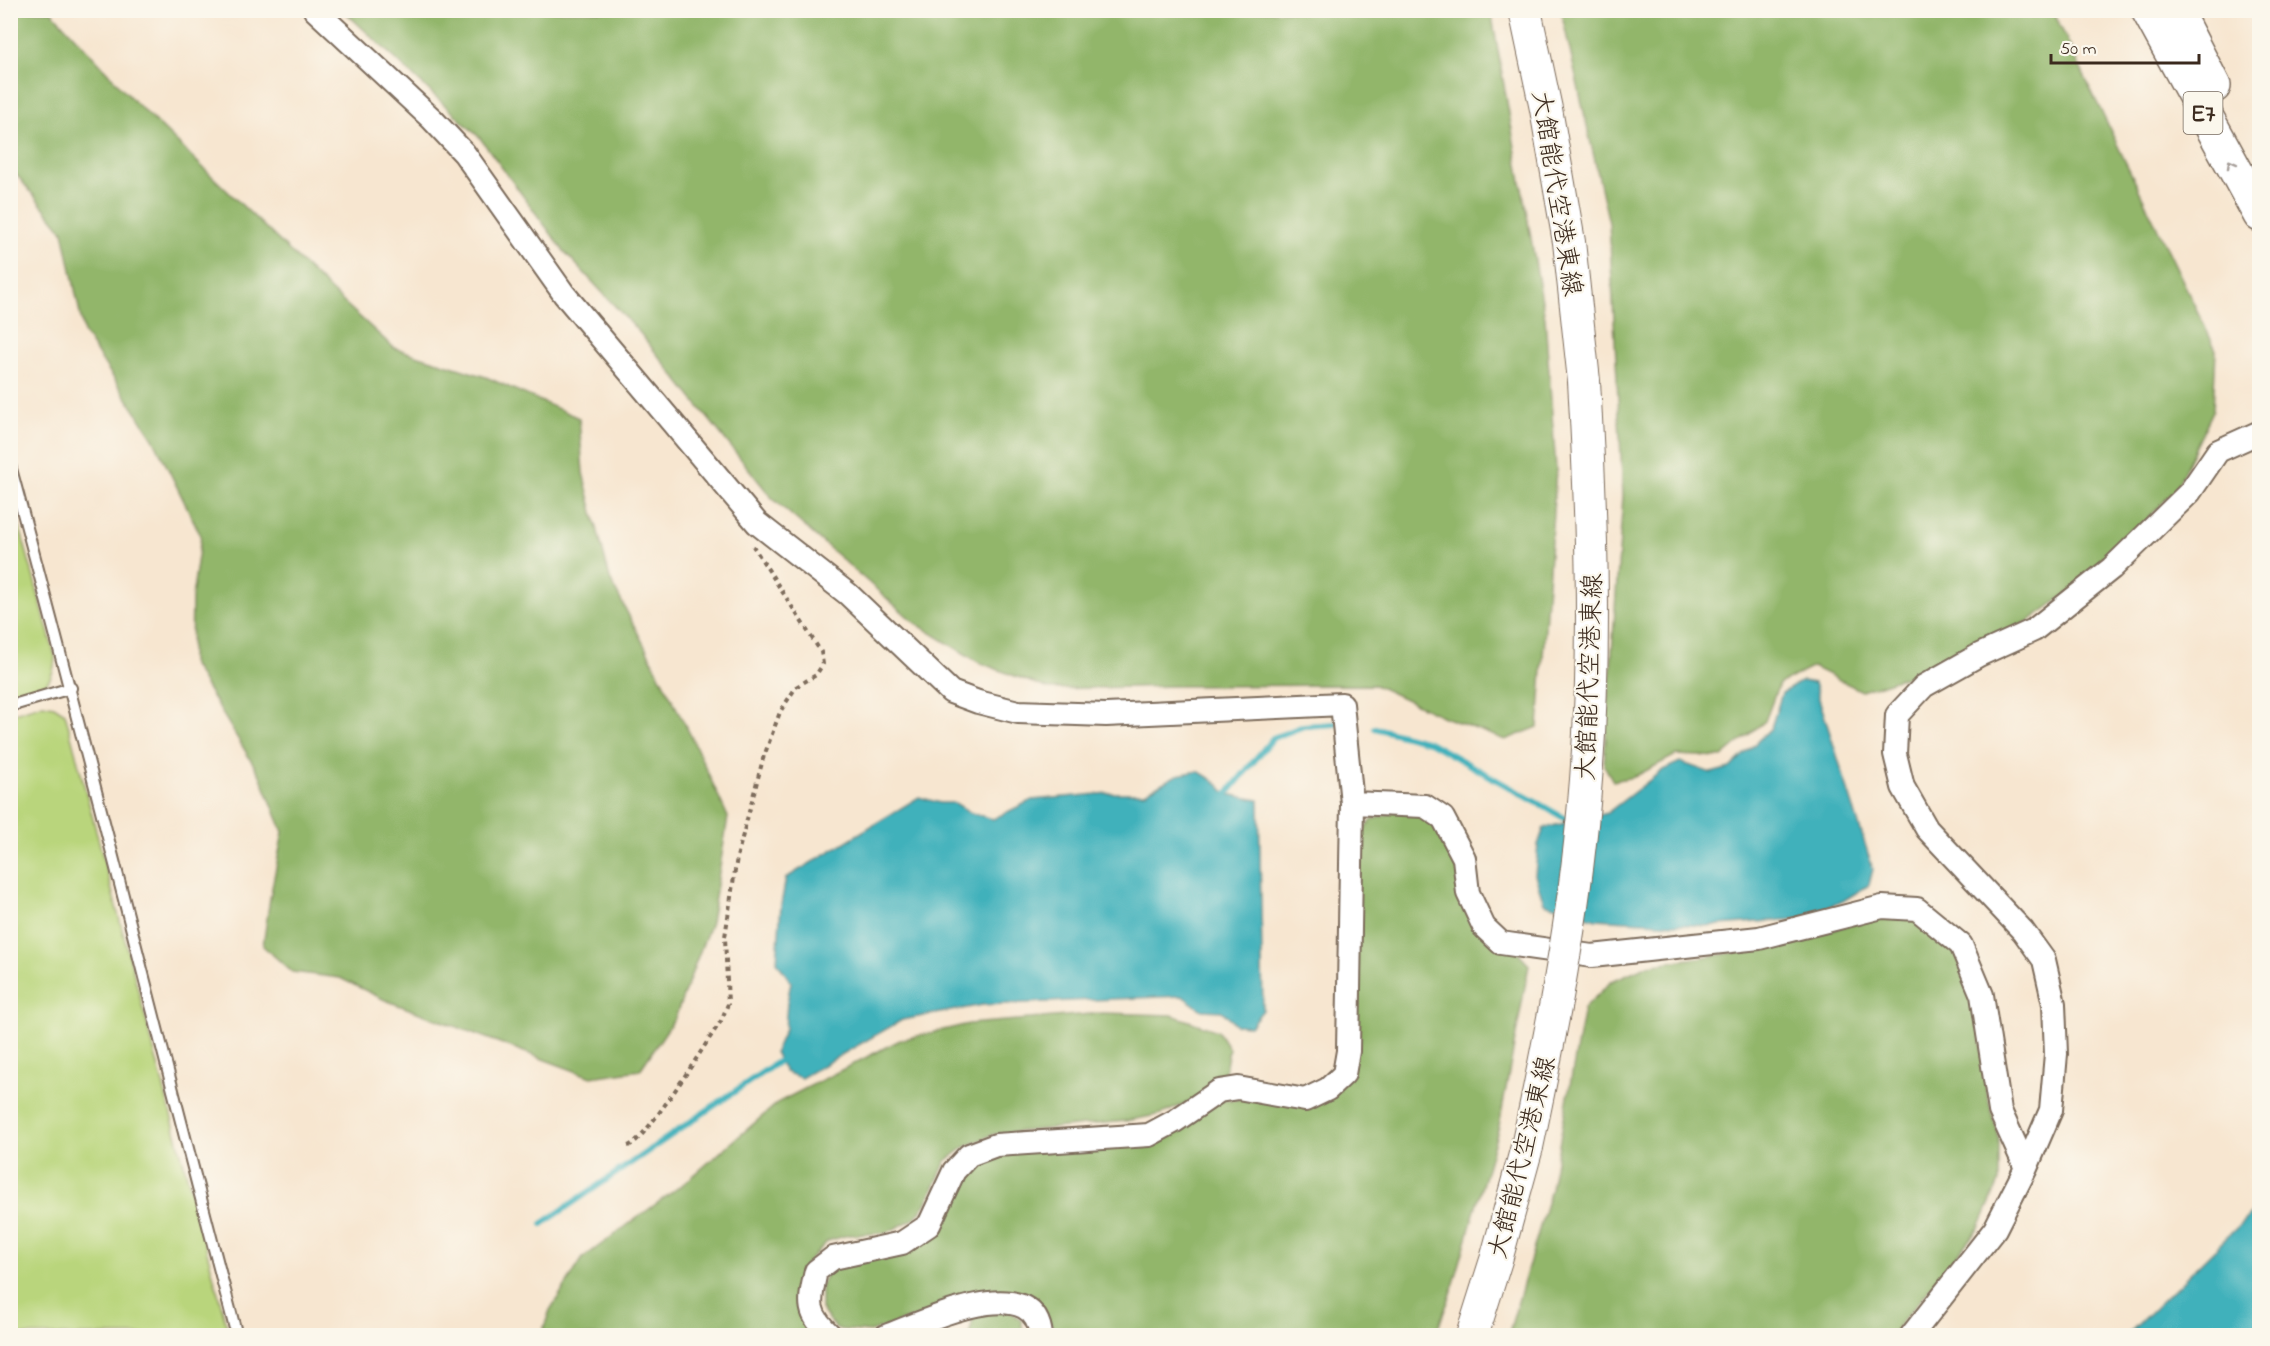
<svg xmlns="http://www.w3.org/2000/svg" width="2270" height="1346" font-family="'Indie Flower','Klee One',sans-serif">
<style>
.green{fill:#b9d57b;stroke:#7a804c;stroke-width:1.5}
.forest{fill:#92b66b;stroke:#667044;stroke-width:1.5}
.water{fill:#41b1bb;stroke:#3e6e6c;stroke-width:1.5}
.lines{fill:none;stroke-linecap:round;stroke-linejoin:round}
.stream{stroke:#41b1bb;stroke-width:6}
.lane-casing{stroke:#7d6c5c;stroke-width:14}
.street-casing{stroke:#7d6c5c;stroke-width:26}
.secondary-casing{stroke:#7d6c5c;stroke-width:34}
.highway-casing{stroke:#7d6c5c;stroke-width:36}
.path{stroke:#7d6c5c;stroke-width:4;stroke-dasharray:4.5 4.5;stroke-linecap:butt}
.lane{stroke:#fff;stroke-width:10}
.street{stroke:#fff;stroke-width:22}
.secondary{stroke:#fff;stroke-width:32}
.highway{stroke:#fff;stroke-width:33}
.secondary-bridge-casing{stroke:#7d6c5c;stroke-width:34;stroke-linecap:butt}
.secondary-bridge{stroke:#fff;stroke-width:32}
.oneway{stroke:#a79f9a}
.labels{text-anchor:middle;stroke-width:4.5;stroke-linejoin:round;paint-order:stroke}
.shield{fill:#fbf7ec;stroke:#75685c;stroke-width:1.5}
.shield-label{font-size:24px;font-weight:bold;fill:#3b2a1e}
.street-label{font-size:26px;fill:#3b2a1e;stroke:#fbf7ec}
</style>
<rect width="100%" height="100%" fill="#fbf7ec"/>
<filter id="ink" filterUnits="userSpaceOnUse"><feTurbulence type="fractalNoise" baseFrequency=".0167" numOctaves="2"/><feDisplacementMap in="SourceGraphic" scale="12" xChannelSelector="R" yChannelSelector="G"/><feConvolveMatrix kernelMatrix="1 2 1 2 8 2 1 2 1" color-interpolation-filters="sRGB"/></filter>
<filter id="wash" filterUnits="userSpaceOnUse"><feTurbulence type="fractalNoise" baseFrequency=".008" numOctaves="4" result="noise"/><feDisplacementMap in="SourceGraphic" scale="24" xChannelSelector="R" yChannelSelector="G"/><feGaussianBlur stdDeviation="1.35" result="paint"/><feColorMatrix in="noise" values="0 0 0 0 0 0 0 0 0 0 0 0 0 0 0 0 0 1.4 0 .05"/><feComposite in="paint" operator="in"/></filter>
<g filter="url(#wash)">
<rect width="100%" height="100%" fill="#f7e6d0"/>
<path class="green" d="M11,495L55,656C54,689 39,688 11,697Z
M43,704L54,706L65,713L229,1335H11V714Z"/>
<path class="forest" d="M10,11H51L132,99L328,288L394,348L486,377L579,418L583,473L610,579L691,736L728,817L711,922L675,1018L640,1070L591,1077L385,1000L340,978L292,972L263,946L270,898L283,832L260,775L191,662L192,597L201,536L153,438L84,333L63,231L11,168Z
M344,11H1491L1545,318L1556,469L1538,727L1505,740L1444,717L1375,685L1175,686L1049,689L978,662L915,623L772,498L640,333L563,250L480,138Z
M1561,11H2053L2216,350L2213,411L2175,490L2097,572L2029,621L1922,671L1862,691L1813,667L1779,684L1765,721L1722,757L1676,755L1634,777L1613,781L1604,765L1623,496L1609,223Z
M1396,811L1424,815L1441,835L1457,865L1460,891L1529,965L1499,1126L1451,1294L1435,1335H1052V1326L1037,1302L1013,1290L988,1293L870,1332L836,1329L821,1309V1287L828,1270L909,1248L963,1171L980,1158L1010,1151L1154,1142L1220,1100L1335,1095L1361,834L1372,820Z
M1879,916L1916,920L1953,949L1975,993L1986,1090L1999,1138V1182L1979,1228L1891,1335L1508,1336L1551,1189L1584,1008L1612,981L1648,965L1773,947Z
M1103,1013L1172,1015L1218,1031L1229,1049L1225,1072L1204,1095L1162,1114L1126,1121L994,1134L965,1147L946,1161L926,1204L914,1219L886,1233L848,1235L828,1241L806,1264L799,1295L806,1335L541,1336L550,1310L583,1258L687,1181L779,1102L900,1040L969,1024Z
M1010,1311L1021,1320L1024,1335L969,1336L973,1319L985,1312Z"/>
<path class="water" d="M1802,681L1814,683L1873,869L1869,885L1843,901L1798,919L1705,926L1596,919L1544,903L1535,875L1538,845L1544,828L1607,813L1663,770L1680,762L1711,773L1730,768L1771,728L1782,693Z
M1198,771L1216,782L1227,794L1259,800L1263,1010L1250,1026L1236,1025L1222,1011L1202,1010L1182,996L983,1005L902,1020L801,1078L785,1072L775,1052L785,1029L787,1003L791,982L777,962L781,905L786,878L919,797L940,803H955L971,813L993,819L1032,800L1109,793H1145L1177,775Z
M2259,1206V1335H2127Z"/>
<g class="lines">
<path class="stream" d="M1375,728L1429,742L1573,823
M1227,794L1273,738L1304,726L1335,724
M542,1224L779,1061"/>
</g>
</g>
<g filter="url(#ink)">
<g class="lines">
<defs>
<path id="lane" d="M10,465C89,755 160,1046 237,1336
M10,706L71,688"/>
<path id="street" d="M315,10L432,119L464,153L564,294L757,523L848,594L951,692L978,702L1018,712L1106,715L1342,704L1352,803L1348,1051L1344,1074L1328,1089L1305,1100L1238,1088L1219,1091L1175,1121L1149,1135L996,1145L969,1155L954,1171L929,1225L902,1243L833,1258L816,1271C809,1303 806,1313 831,1336
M1352,803L1425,806L1443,818L1464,858L1468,893L1484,927L1501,943L1592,956L1759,938L1882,907L1917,909L1961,945L1982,995L2000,1111L2026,1168
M886,1336C922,1323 1035,1267 1041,1336
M1911,1336L1995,1229L2026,1168L2051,1110L2056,1054L2054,1004L2044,960L2023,931L1927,829L1903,787L1895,754L1897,715L1924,686L1979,655L2034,630L2112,568L2190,492L2218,451L2260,432"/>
<path id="secondary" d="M1525,10L1546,109L1569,242L1584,381
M1472,1336L1496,1260L1527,1147"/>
<path id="highway" d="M2148,10L2260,215
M2175,10L2214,86"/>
</defs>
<use href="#lane" class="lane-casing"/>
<use href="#street" class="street-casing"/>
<use href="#secondary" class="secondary-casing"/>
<use href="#highway" class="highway-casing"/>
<path class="path" d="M628,1146C645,1142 707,1041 721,1021L728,1004L725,937L737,857L763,759L780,712L796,687L816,675L823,664L821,652L753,546"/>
<use href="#lane" class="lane"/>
<use href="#street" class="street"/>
<use href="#secondary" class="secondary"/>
<use href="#highway" class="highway"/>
<defs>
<path id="secondary-bridge" d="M1527,1147C1551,1033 1574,919 1584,803C1597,663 1592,522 1584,381"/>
</defs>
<use href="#secondary-bridge" class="secondary-bridge-casing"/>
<use href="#secondary-bridge" class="secondary-bridge"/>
</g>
<defs><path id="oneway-chevron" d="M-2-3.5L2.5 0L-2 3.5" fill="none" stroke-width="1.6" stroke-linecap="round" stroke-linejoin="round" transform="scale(1.5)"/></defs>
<use class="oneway" href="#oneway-chevron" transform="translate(2231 164) rotate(-119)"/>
</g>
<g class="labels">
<rect class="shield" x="2183.5" y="92" width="39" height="42" rx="4.5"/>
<g class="shield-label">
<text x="2203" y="121">E7</text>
</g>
<g class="street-label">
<text transform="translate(1558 193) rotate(81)" y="9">大館能代空港東線</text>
<text transform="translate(1588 677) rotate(-88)" y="9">大館能代空港東線</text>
<text transform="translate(1521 1157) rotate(-76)" y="9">大館能代空港東線</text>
</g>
</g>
<rect width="2270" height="1346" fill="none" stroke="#fbf7ec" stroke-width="36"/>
<path d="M2051 54v9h148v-9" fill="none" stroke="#3b2a1e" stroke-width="3"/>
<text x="2060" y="54" font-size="18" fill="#3b2a1e" stroke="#fbf7ec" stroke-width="4.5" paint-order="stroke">50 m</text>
</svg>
